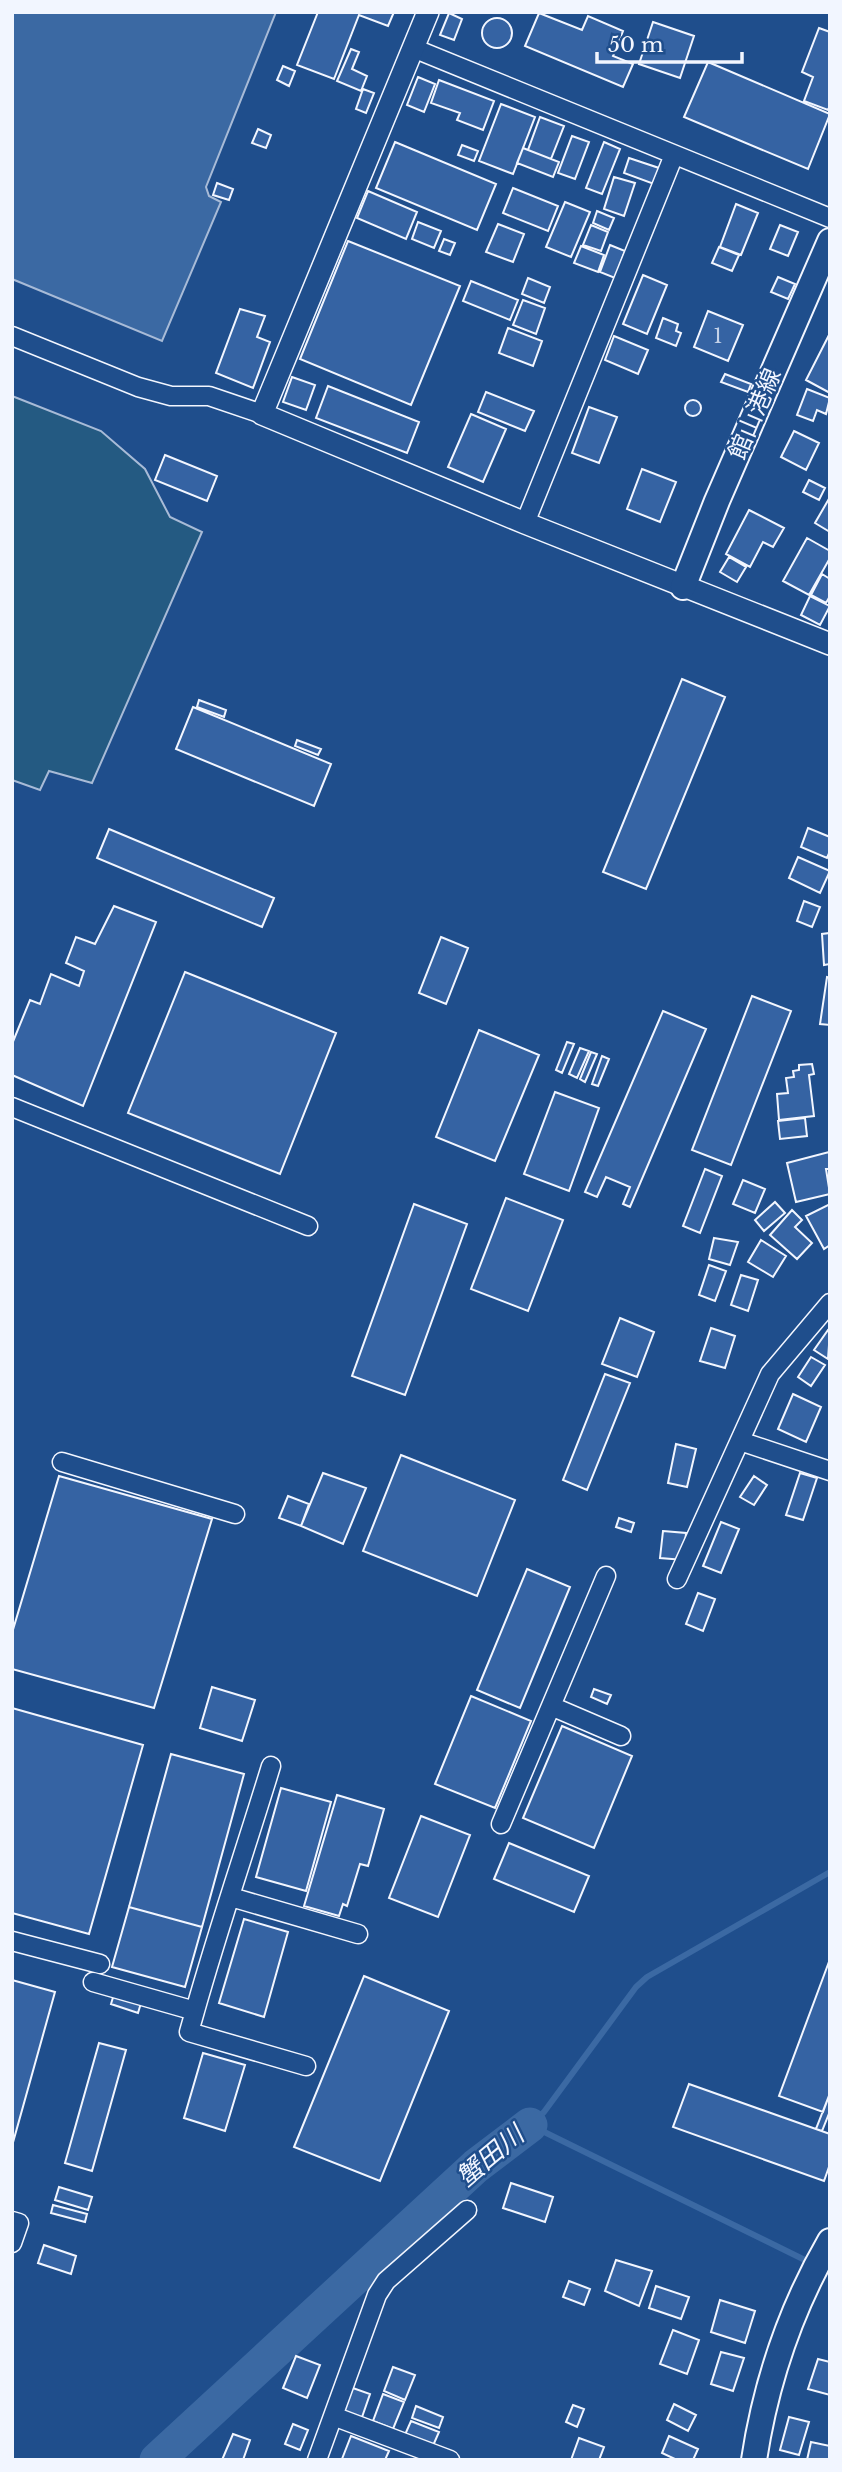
<svg xmlns="http://www.w3.org/2000/svg" width="842" height="2472" font-family="'Libre Baskerville','Noto Sans JP',serif">
<style>
.green{fill:#245a82;stroke:#a8bbd7;stroke-width:2}
.water{fill:#3b69a3;stroke:#a8bbd7;stroke-width:2}
.lines{fill:none;stroke-linecap:round;stroke-linejoin:round}
.stream{stroke:#3b69a3;stroke-width:6}
.river{stroke:#3b69a3;stroke-width:35}
.building{fill:#3563a3;stroke:#f2f6ff;stroke-width:2}
.minor-casing{stroke:#f2f6ff;stroke-width:21}
.tertiary-casing{stroke:#f2f6ff;stroke-width:24}
.secondary-casing{stroke:#f2f6ff;stroke-width:28}
.minor{stroke:#1f4e8c;stroke-width:18}
.tertiary{stroke:#1f4e8c;stroke-width:21}
.secondary{stroke:#1f4e8c;stroke-width:24}
.labels{text-anchor:middle;stroke-width:5;stroke-linejoin:round;paint-order:stroke}
.number-label{font-size:21px;fill:#c3d1e8}
.street-label{font-size:24px;fill:#f2f6ff;stroke:#1f4e8c}
.water-label{font-size:26px;font-style:italic;fill:#f2f6ff;stroke:#1f4e8c}
</style>
<rect width="100%" height="100%" fill="#1f4e8c"/>
<path class="green" d="M12,396L101,431L145,469L170,517L202,532L92,783L49,771L40,790L12,780Z"/>
<path class="water" d="M12,12H276L206,187L209,196L221,202L162,341L12,279Z"/>
<g class="lines">
<path class="stream" d="M813,2264L530,2125L544,2112L636,1987L647,1977L830,1872"/>
<path class="river" d="M157,2460L476,2166L530,2125"/>
</g>
<path class="building" d="M318,12H394L388,26L359,15L334,79L297,65Z
M449,13L462,19L454,40L440,35Z
M539,13L582,30L588,16L623,31L613,56L633,64L623,87L525,46Z
M482 33a15 15 0 1 1 30 0a15 15 0 1 1-30 0Z
M653,22L694,36L680,78L639,64Z
M819,28L830,32V105L828,110L804,101L813,77L802,72Z
M351,49L359,52L352,69L367,76L361,91L337,81Z
M708,62L830,114L808,169L684,117Z
M283,66L295,71L289,86L277,80Z
M418,77L435,84L424,112L407,105Z
M439,80L494,101L483,130L457,120L460,113L431,103Z
M363,89L374,93L366,113L356,109Z
M501,104L535,117L513,174L479,161Z
M540,117L564,126L551,159L528,150Z
M258,129L271,135L266,148L252,143Z
M572,136L589,142L575,179L558,173Z
M395,142L496,184L477,230L376,188Z
M604,142L620,149L602,194L586,188Z
M462,145L478,151L474,161L458,155Z
M523,148L559,162L553,177L517,163Z
M629,158L659,168L654,184L624,173Z
M614,177L635,183L624,216L604,209Z
M217,183L233,189L229,200L213,195Z
M513,188L558,206L548,231L503,213Z
M368,191L417,212L406,239L357,218Z
M565,202L590,212L571,257L546,247Z
M736,204L758,213L741,255L720,247Z
M597,211L614,218L609,230L593,223Z
M418,222L441,231L434,248L412,239Z
M498,224L524,234L513,262L486,252Z
M591,225L608,232L601,251L583,245Z
M780,225L798,232L788,256L770,249Z
M444,239L455,243L450,255L439,251Z
M348,241L460,286L411,405L300,359Z
M610,245L625,251L615,278L600,272Z
M581,246L604,255L598,272L574,263Z
M719,247L739,255L732,271L712,263Z
M643,275L667,285L647,334L623,324Z
M778,277L795,284L788,299L771,292Z
M528,278L550,287L544,303L522,294Z
M471,281L518,300L510,320L463,301Z
M523,300L545,308L536,334L513,325Z
M240,309L265,316L257,337L270,342L253,388L216,373Z
M708,311L743,325L728,361L694,347Z
M663,318L678,324L676,331L681,333L676,346L656,338Z
M508,328L542,341L533,366L499,353Z
M829,335L830,336V393L806,380Z
M614,336L648,350L638,374L605,360Z
M725,374L751,384L748,392L721,382Z
M292,377L315,385L306,410L283,402Z
M328,386L419,422L407,453L316,418Z
M807,389L830,398L826,414L817,410L813,421L797,415Z
M486,392L534,411L525,431L478,412Z
M685 408a8 8 0 1 1 16 0a8 8 0 1 1-16 0Z
M589,407L617,417L599,463L572,453Z
M471,414L506,429L483,482L448,467Z
M794,431L819,443L806,470L781,457Z
M165,455L217,476L207,501L155,480Z
M642,469L676,482L660,522L627,509Z
M809,480L825,488L819,500L803,492Z
M830,497V532L815,523Z
M749,510L784,528L773,547L763,542L750,567L726,554Z
M807,538L830,551V558L809,595L783,581Z
M729,557L746,567L737,582L720,572Z
M822,574L830,579V596L826,603L811,595Z
M810,596L830,606L820,625L801,615Z
M682,679L725,697L646,889L603,872Z
M199,700L226,710L224,717L197,707Z
M193,707L331,764L314,806L176,749Z
M297,740L321,749L318,755L295,746Z
M808,828L830,837V851L827,858L801,847Z
M109,829L274,898L262,927L97,858Z
M798,857L830,871L820,893L789,878Z
M804,901L820,907L812,927L797,921Z
M114,906L156,922L83,1106L12,1075V1044L30,1000L40,1004L51,974L79,986L84,971L66,963L76,937L95,944Z
M830,933V964L824,965L822,934Z
M441,937L468,948L446,1004L419,993Z
M185,972L336,1033L280,1174L128,1113Z
M827,977L830,978V1025L820,1024Z
M752,996L791,1011L731,1165L692,1150Z
M663,1011L706,1029L630,1207L623,1204L630,1187L606,1177L597,1197L585,1192Z
M479,1030L539,1055L495,1161L436,1137Z
M567,1042L574,1044L562,1073L556,1070Z
M580,1048L589,1051L577,1078L569,1074Z
M591,1052L597,1054L585,1082L580,1079Z
M602,1056L609,1059L598,1086L592,1084Z
M812,1064L814,1074L809,1075L814,1116L779,1120L777,1094L788,1093L786,1078L794,1077L793,1071L799,1070V1065Z
M555,1092L599,1108L569,1191L524,1174Z
M805,1118L807,1136L780,1139L778,1121Z
M829,1152L830,1169H826L830,1194L796,1202L787,1163Z
M705,1169L722,1176L700,1233L683,1226Z
M743,1180L765,1189L755,1213L733,1204Z
M506,1198L563,1220L528,1311L471,1289Z
M775,1202L785,1213L764,1231L755,1220Z
M414,1204L467,1224L405,1395L352,1376Z
M830,1204V1245L824,1249L806,1216Z
M792,1210L802,1220L795,1227L812,1243L797,1259L770,1235Z
M714,1238L738,1242L730,1265L709,1259Z
M761,1240L786,1256L773,1277L748,1262Z
M709,1265L726,1271L715,1301L699,1295Z
M741,1275L758,1280L748,1311L731,1305Z
M620,1318L654,1332L637,1377L602,1364Z
M711,1328L735,1336L725,1368L700,1361Z
M828,1330L830,1331L828,1359L814,1350Z
M811,1357L825,1365L811,1386L798,1377Z
M605,1374L630,1383L587,1490L563,1480Z
M793,1394L821,1407L806,1442L778,1429Z
M676,1444L696,1449L687,1487L668,1483Z
M401,1455L515,1500L477,1596L363,1551Z
M323,1473L366,1488L343,1544L301,1526Z
M800,1473L817,1478L803,1520L786,1515Z
M59,1476L212,1519L154,1708L12,1669V1633Z
M754,1476L767,1485L754,1505L740,1497Z
M288,1496L309,1504L301,1526L279,1518Z
M619,1518L634,1523L631,1532L616,1527Z
M721,1522L739,1529L721,1573L703,1566Z
M663,1531L686,1533L684,1560L660,1558Z
M527,1569L570,1587L520,1708L477,1690Z
M698,1593L715,1599L703,1631L686,1624Z
M212,1687L255,1700L242,1741L200,1728Z
M594,1689L611,1695L607,1704L591,1697Z
M471,1696L531,1721L495,1808L435,1784Z
M12,1708L143,1745L89,1934L12,1913Z
M562,1726L632,1756L594,1848L523,1818Z
M171,1754L244,1774L202,1927L129,1907Z
M281,1788L331,1802L306,1891L256,1877Z
M337,1795L384,1809L368,1866L360,1864L347,1906L343,1904L339,1916L304,1906Z
M421,1816L470,1835L438,1917L389,1898Z
M509,1843L589,1876L574,1912L494,1879Z
M129,1907L202,1927L185,1987L112,1967Z
M244,1919L288,1932L264,2017L219,2003Z
M830,1959V2093L823,2112L779,2096Z
M364,1976L449,2011L380,2181L294,2147Z
M12,1980L55,1992L12,2146Z
M114,1994L141,2003L138,2013L111,2004Z
M99,2043L126,2050L92,2171L65,2163Z
M203,2053L245,2065L225,2131L184,2118Z
M689,2084L830,2134V2164L824,2181L673,2127Z
M830,2093V2111L822,2131L816,2129Z
M511,2183L553,2197L545,2222L503,2208Z
M59,2187L92,2197L88,2210L55,2200Z
M53,2205L87,2214L85,2222L51,2213Z
M44,2245L76,2256L71,2274L38,2263Z
M616,2260L652,2271L639,2306L605,2291Z
M569,2281L590,2289L584,2305L563,2297Z
M656,2286L689,2297L681,2319L649,2308Z
M720,2300L755,2311L745,2343L711,2332Z
M673,2330L699,2340L687,2374L660,2364Z
M721,2352L744,2358L733,2391L711,2384Z
M296,2356L320,2365L307,2398L283,2388Z
M818,2359L830,2362V2395L808,2389Z
M393,2367L415,2375L405,2400L384,2391Z
M350,2387L370,2394L361,2420L340,2412Z
M383,2394L404,2402L393,2429L373,2421Z
M674,2404L696,2415L688,2431L667,2420Z
M573,2405L584,2409L577,2427L566,2422Z
M416,2406L443,2417L439,2428L412,2418Z
M789,2417L809,2422L799,2455L780,2450Z
M411,2421L439,2432L432,2448L404,2437Z
M293,2424L308,2430L300,2450L285,2444Z
M233,2434L250,2440L243,2460H222Z
M351,2436L389,2451L385,2460L342,2459Z
M669,2436L698,2449L693,2460H677L662,2453Z
M579,2438L604,2447L599,2460H571Z
M811,2442L830,2446V2460H807Z"/>
<g class="lines">
<defs>
<path id="minor" d="M413,48L830,218
M12,336L138,387L171,396H209L262,414
M525,523L674,155
M12,1107L308,1226
M740,1441L830,1471
M62,1462L235,1514
M677,1579L770,1374L830,1303
M551,1706L621,1736
M501,1824L606,1576
M231,1897L358,1934
M12,1941L100,1964
M93,1982L195,2011C218,1929 246,1848 271,1766
M195,2011L189,2032L306,2066
M12,2221L19,2223L12,2243
M333,2416L450,2460
M317,2460L377,2295L386,2281L467,2210"/>
<path id="tertiary" d="M428,12L262,414L525,523L830,644"/>
<path id="secondary" d="M683,587L717,501L830,241
M754,2460C766,2381 790,2310 830,2241"/>
</defs>
<use href="#minor" class="minor-casing"/>
<use href="#tertiary" class="tertiary-casing"/>
<use href="#secondary" class="secondary-casing"/>
<use href="#minor" class="minor"/>
<use href="#tertiary" class="tertiary"/>
<use href="#secondary" class="secondary"/>
</g>
<g class="labels">
<g class="number-label">
<text x="718" y="343">1</text>
</g>
<g class="street-label">
<text transform="translate(755 414) rotate(-67)" y="8">館山港線</text>
</g>
<g class="water-label">
<text transform="translate(490 2156) rotate(-40)" y="9">蟹田川</text>
</g>
</g>
<rect width="842" height="2472" fill="none" stroke="#f2f6ff" stroke-width="28"/>
<path d="M597 52v10h145v-10" fill="none" stroke="#f2f6ff" stroke-width="3.5"/>
<text x="608" y="52" font-size="21" fill="#f2f6ff" stroke="#1f4e8c" stroke-width="5" paint-order="stroke">50 m</text>
</svg>
